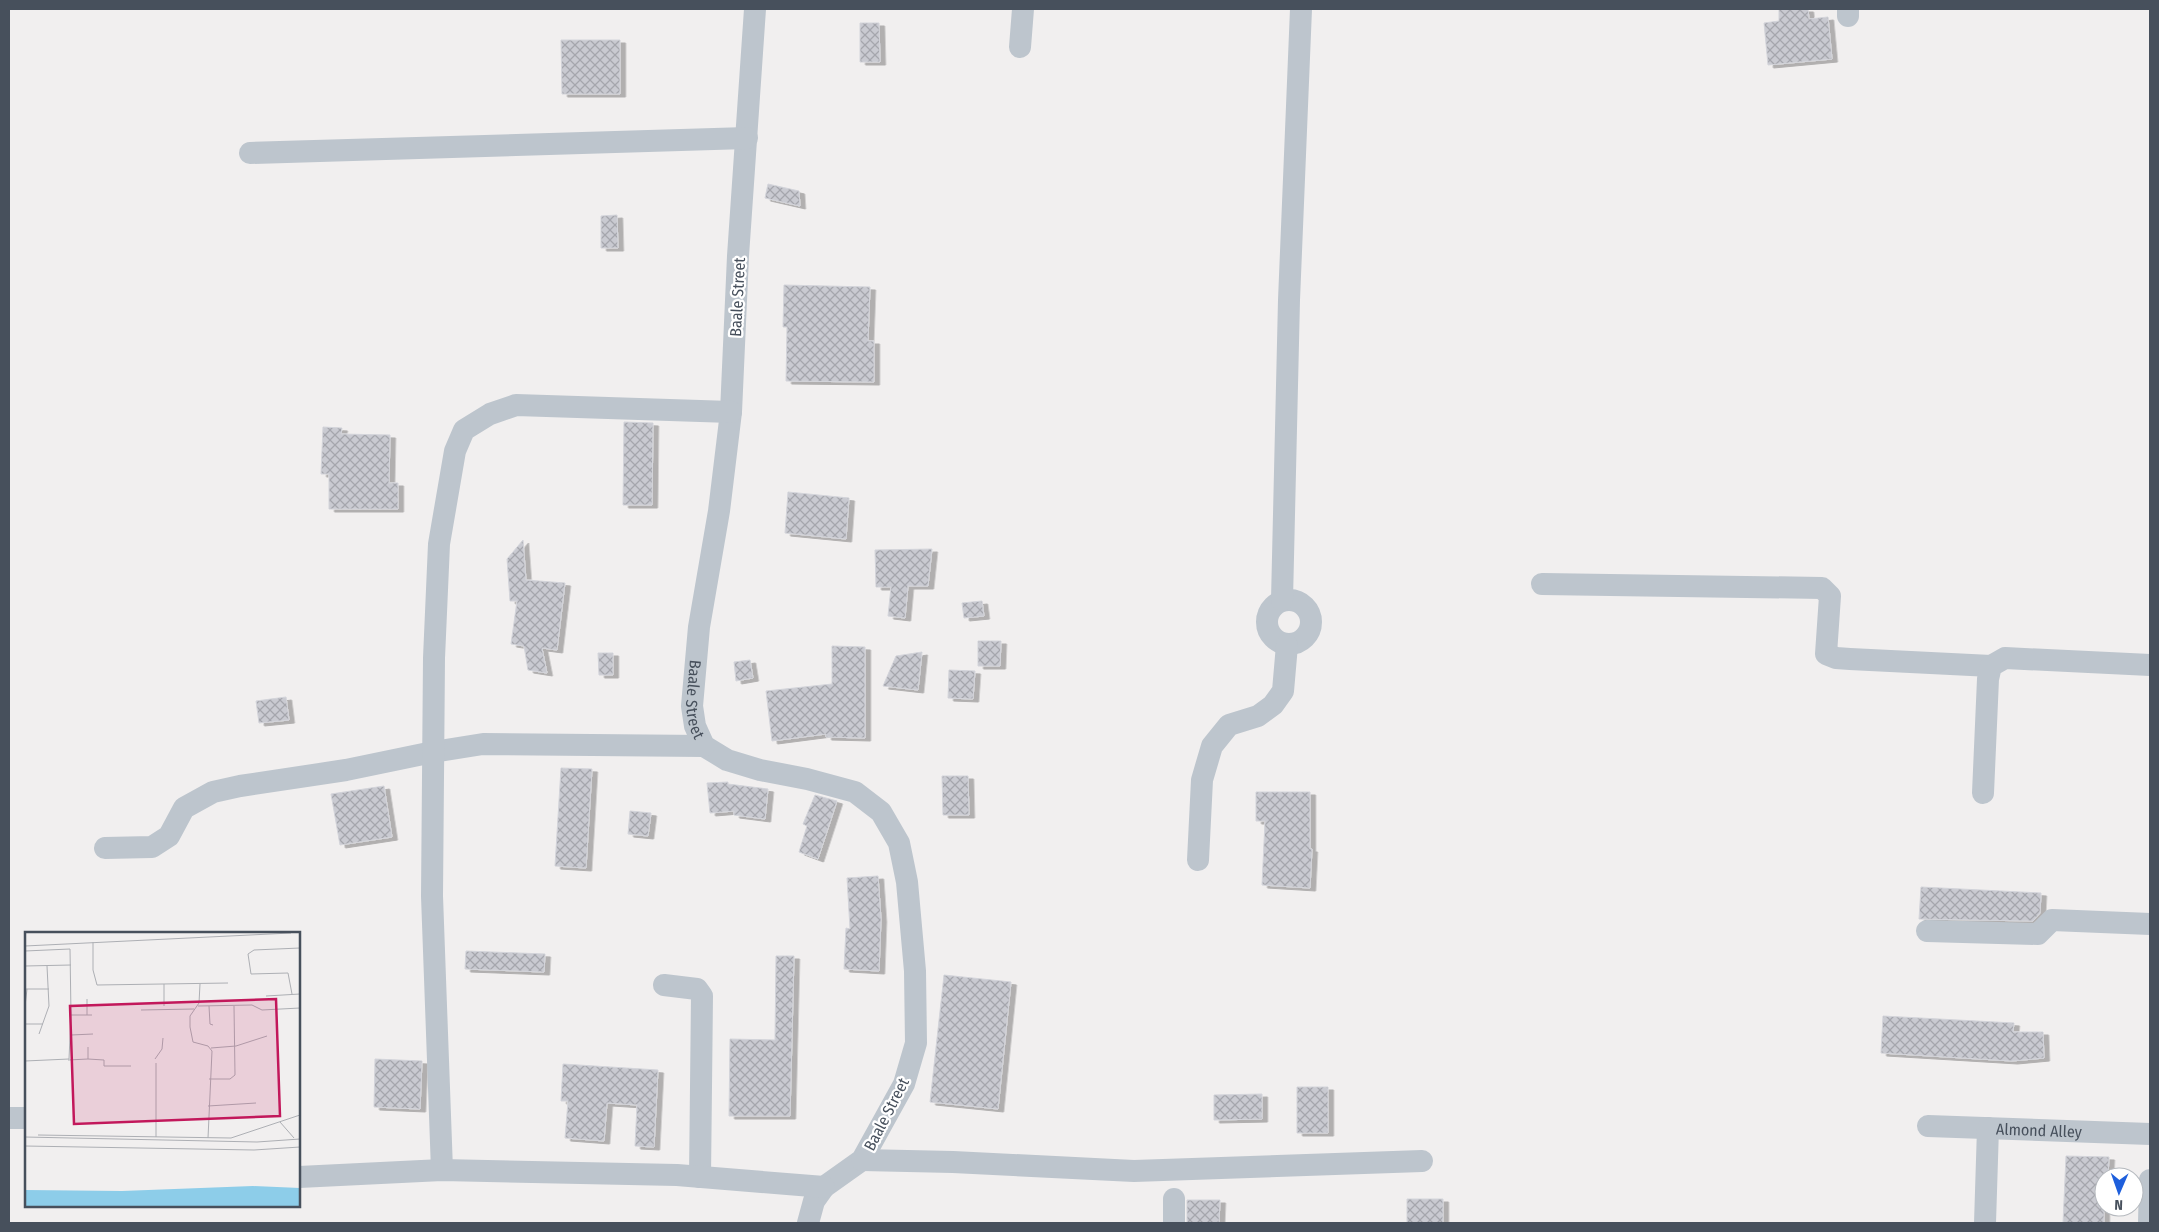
<svg xmlns="http://www.w3.org/2000/svg" width="2159" height="1232" font-family="'Fira Sans Condensed',sans-serif">
<style>
.building{fill:url(#building-cross-hatch);stroke:#d3d4da;filter:url(#shadow)}
.lines{fill:none;stroke-linecap:round;stroke-linejoin:round}
.minor{stroke:#bdc5cd;stroke-width:22}
.labels{text-anchor:middle;stroke-width:4.5;stroke-linejoin:round;paint-order:stroke}
.street-label{font-size:16px;fill:#47505c;stroke:#fff}
.inset-road{fill:none;stroke:#adafb4;stroke-width:1}
.view{fill:#c2185b;fill-opacity:0.15;stroke:#c2185b;stroke-width:2.5}
.inset-edge{fill:none;stroke:#47505c;stroke-width:2.5}
</style>
<defs>
<pattern id="building-cross-hatch" width="8" height="8" patternUnits="userSpaceOnUse" patternTransform="scale(1.25)"><rect width="8" height="8" fill="#c9cad1"/><path d="M0 0l8 8M0 8l8-8" fill="none" stroke="#a5a6ad"/></pattern>
<filter id="shadow"><feDropShadow dx="5.5" dy="3" stdDeviation="0" flood-color="#0004"/></filter>
</defs>
<rect width="100%" height="100%" fill="#f1efef"/>
<path class="building" d="M1779,9H1808L1809,19L1828,17L1832,59L1768,65L1764,23L1779,21Z
M860,23H879L880,62H860Z
M561,40H620V94H562Z
M768,184L799,191L800,206L765,198Z
M617,215L618,248H601V216Z
M784,285L870,287L868,341H874V382L786,381L787,327H783Z
M624,422L653,423L652,505H623Z
M323,427L342,428L341,434L390,435L389,483H398V509H329V474H321Z
M788,492L849,498L846,539L785,533Z
M523,540L526,580L565,583L557,650L542,648L547,673L528,670L524,646L511,644L517,601H510L507,559Z
M932,549L928,586H908L905,618L888,616L891,587H876L875,550Z
M982,601L984,616L964,618L962,603Z
M978,641H1001L1000,666H978Z
M832,646L865,647V738L826,737V734L772,741L766,691L832,684Z
M922,652L918,690L883,686L896,656Z
M598,653H613V675H599Z
M750,660L753,678L736,681L734,662Z
M949,670L975,671L973,699L948,698Z
M286,697L289,720L259,723L256,701Z
M561,768L592,769L586,868L555,866Z
M942,776H968L969,815H943Z
M728,782V784L768,789L765,819L734,815V811L710,813L707,783Z
M384,786L392,837L340,845L331,794Z
M1256,792H1310V849H1312L1310,888L1262,885L1265,821H1256Z
M815,795L837,801L818,859L799,852L807,826L803,824Z
M630,811L651,813L648,836L628,834Z
M878,876L881,919L879,971L844,969L846,928L850,929L847,878Z
M1921,887L2041,893L2040,913L2033,921L1919,919Z
M466,951L545,954L544,972L465,969Z
M776,956H794L790,1116H729L730,1039L775,1040Z
M944,975L1011,982L998,1109L930,1102Z
M1883,1016L2014,1023L2013,1032H2043L2044,1058L2012,1061L1881,1053Z
M375,1059L422,1061L420,1109L374,1107Z
M563,1064L658,1070L654,1147L635,1146L637,1105L607,1103L604,1141L565,1138L568,1101H561Z
M1297,1087H1328V1133H1297Z
M1262,1094V1119L1214,1120V1095Z
M2066,1156L2109,1157L2108,1177H2104V1223H2063Z
M1407,1199H1443V1223H1407Z
M1187,1200H1220L1219,1223H1187Z"/>
<g class="lines">
<g class="minor">
<path id="s1" d="M755,9L738,256L731,412L719,511L699,627L692,706L695,726L704,746L727,760L760,770L807,779L855,792L881,812L899,843L907,882L915,971L916,1043L904,1084L862,1160L824,1187L814,1201L808,1223"/>
<path d="M1848,16V9"/>
<path d="M1020,47L1023,9"/>
<path d="M250,153L747,138"/>
<path d="M1542,584L1822,588L1830,596L1826,654L1836,658L1850,659L1991,666"/>
<circle cx="1289" cy="622" r="22"/>
<path d="M1282,600L1289,300L1301,9"/>
<path d="M1983,793L1988,679L1991,666L2005,658L2150,665"/>
<path d="M105,848L152,847L169,836L184,808L213,792L240,786L346,770L433,752L483,744L704,746"/>
<path d="M1198,860L1202,780L1212,746L1229,725L1258,716L1273,705L1283,691L1287,645"/>
<path d="M1927,931L2038,934L2052,920L2150,924"/>
<path d="M664,985L697,989L702,996L700,1177"/>
<path d="M9,1118H26"/>
<path id="s2" d="M1928,1126L2150,1134"/>
<path d="M862,1160L953,1162L1134,1171L1422,1161"/>
<path d="M442,1170L432,896L434,658L439,544L455,451L464,430L490,414L516,405L731,412"/>
<path d="M299,1177L442,1170L677,1175L824,1187"/>
<path d="M1174,1199V1223"/>
<path d="M1985,1223L1988,1128"/>
<path d="M2149,1223L2150,1180"/>
</g>
</g>
<g class="labels">
<g class="street-label">
<text transform="translate(737 297) rotate(-87)" y="6">Baale Street</text>
<text dy="6" stroke="none"><textPath href="#s1" startOffset="694">Baale Street</textPath></text>
<text transform="translate(886 1114) rotate(-63)" y="6">Baale Street</text>
<text dy="6" stroke="none"><textPath href="#s2" startOffset="111">Almond Alley</textPath></text>
</g>
</g>
<g transform="translate(25 932)">
<rect width="275" height="275" fill="#f1efef"/>
<path d="M228,254L275,256V274H0V258L97,259Z" fill="#8dcde9"/>
<path class="inset-road" d="M68,10V38L72,53L203,51M0,14L266,1M0,19L45,17L46,83L44,127L0,129M0,34L46,33M139,52V74M175,52L174,71L165,84V95L168,110L183,114L187,119L183,206M0,57H24M267,62L263,41L226,42L223,22L229,18L275,16M241,64L275,62M62,67V83M0,74L2,57M173,74L227,73L237,78L275,76M184,74L185,92L188,93M116,78L169,77M46,83H67M0,92H18M14,102L24,74L22,34M46,103L68,102M186,116L211,114L242,104M63,127L79,128V134H106M130,127L137,117L138,106M43,128L63,127V115M131,131V205M184,147H205L210,143L209,74M183,174L231,171M255,190L269,206M13,203L206,206L275,183M0,205L232,210L275,207M0,214L229,218L275,215"/>
<path class="view" d="M251,67L255,184L49,192L45,74Z"/>
<rect width="275" height="275" class="inset-edge"/>
</g>
<rect width="2159" height="1232" fill="none" stroke="#47505c" stroke-width="20"/>
<g transform="translate(2119 1192) rotate(182)"><circle r="24" fill="#ffffff" stroke="#b5b9be"/>
<path d="M0-4L9 19L0 12L-9 19Z" fill="#1e5fdc"/>
<text y="-8" font-size="14" font-weight="bold" text-anchor="middle" fill="#47505c">N</text>
</g>
</svg>
